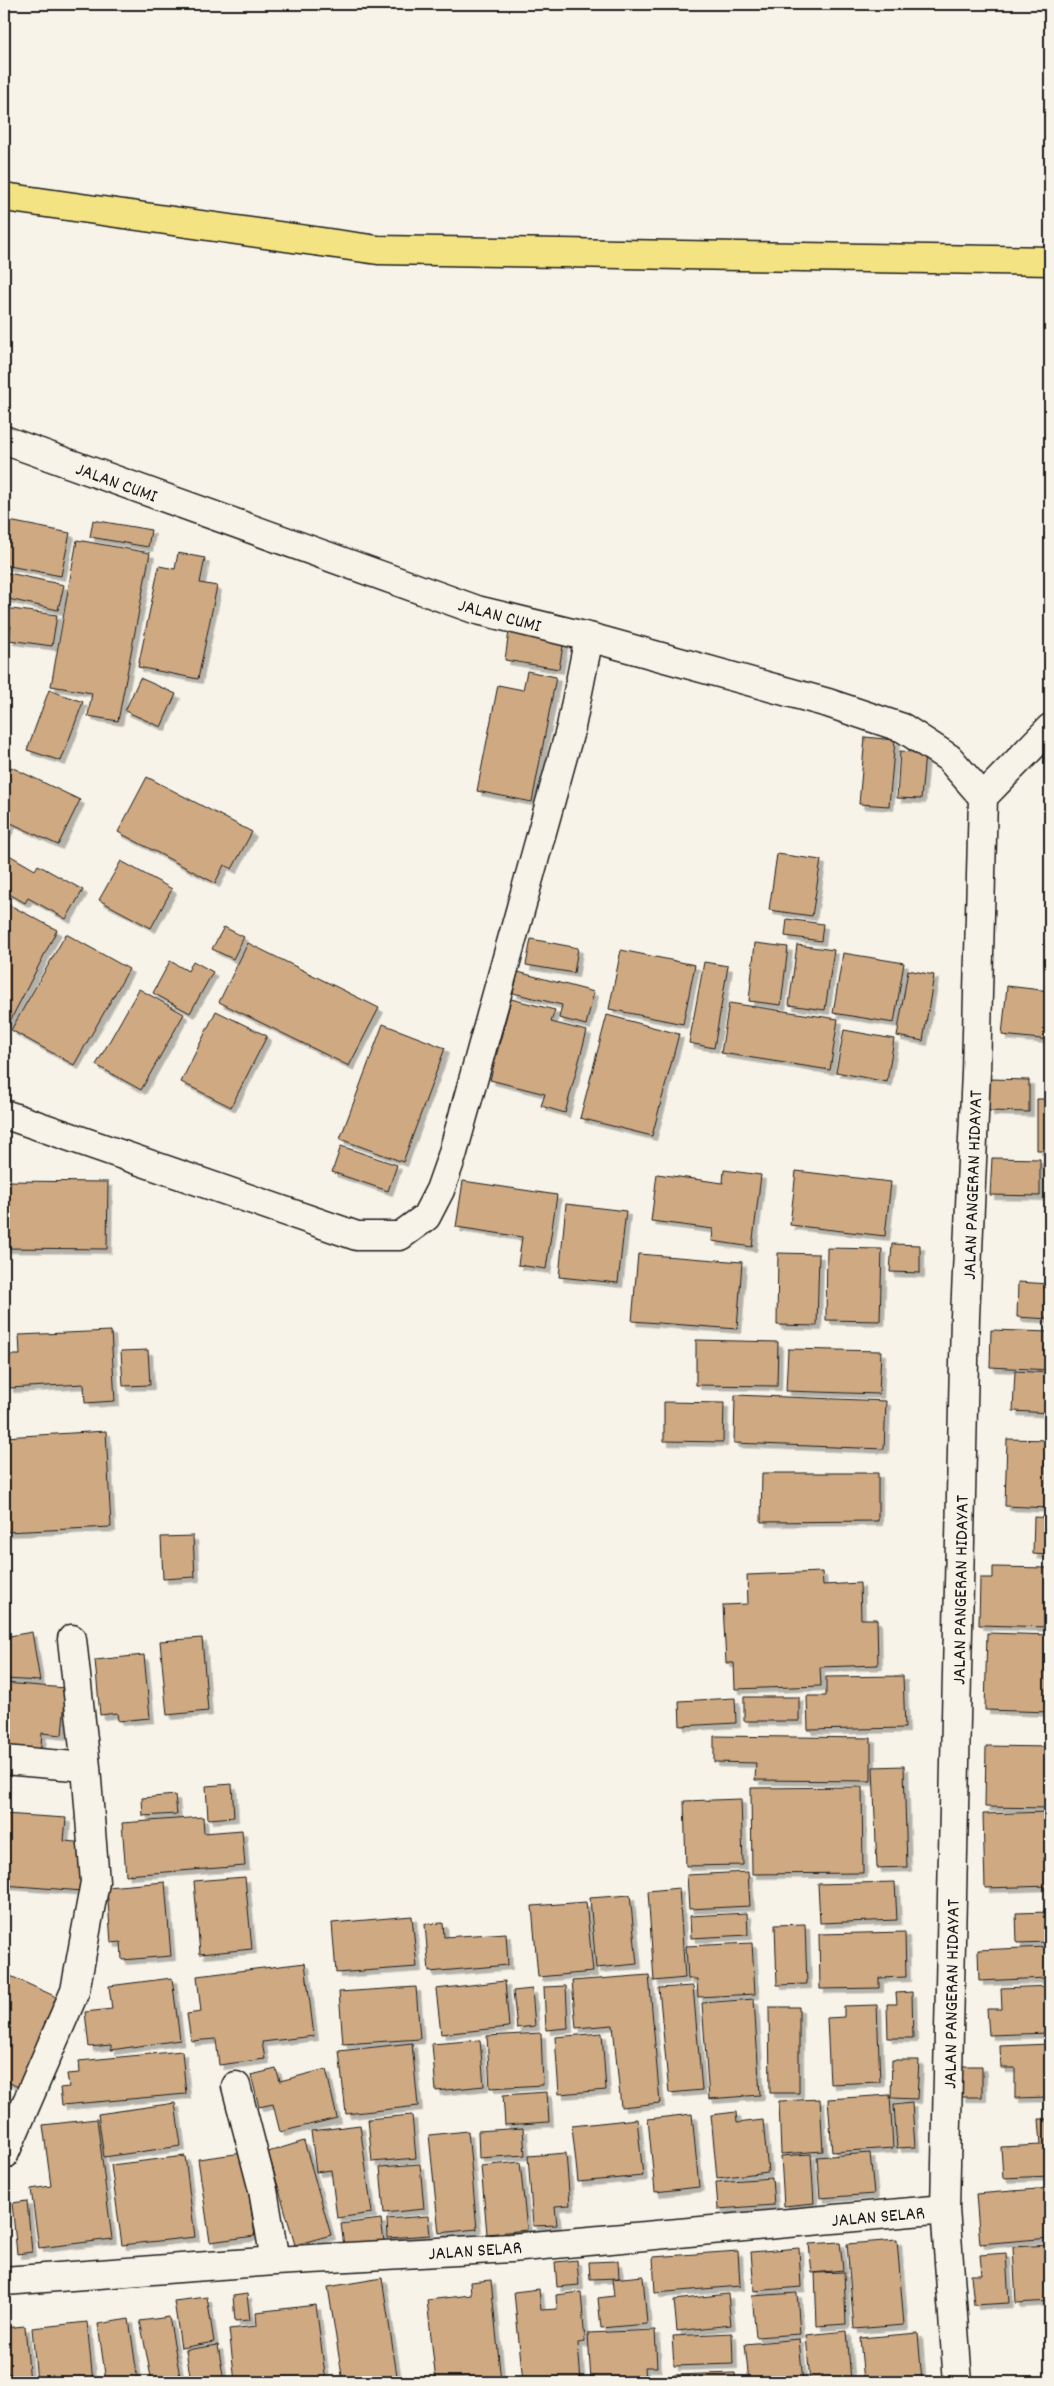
<svg xmlns="http://www.w3.org/2000/svg" width="1054" height="2386" font-family="Dekko,sans-serif">
<style>
.building{fill:#cfa981;stroke:#1c1c1c;filter:url(#shadow)}
.lines{fill:none;stroke-linecap:round;stroke-linejoin:round}
.minor-casing{stroke:#1c1c1c;stroke-width:31}
.primary-casing{stroke:#1c1c1c;stroke-width:31}
.minor{stroke:#f7f3e8;stroke-width:28}
.primary{stroke:#f4e382;stroke-width:28}
.labels{text-anchor:middle;stroke-width:4;stroke-linejoin:round;paint-order:stroke}
.street-label{font-size:19px;fill:#1c1c1c;stroke:#f7f3e8}
</style>
<defs>
<filter id="shadow"><feDropShadow dx="4.5" dy="4.5" stdDeviation="0" flood-color="#0004"/></filter>
</defs>
<rect width="100%" height="100%" fill="#f7f3e8"/>
<filter id="ink" filterUnits="userSpaceOnUse"><feTurbulence type="fractalNoise" baseFrequency=".02" numOctaves="2"/><feDisplacementMap in="SourceGraphic" scale="10" xChannelSelector="R" yChannelSelector="G"/><feConvolveMatrix kernelMatrix="1 2 1 2 8 2 1 2 1" color-interpolation-filters="sRGB"/></filter>
<g filter="url(#ink)">
<path class="building" d="M4,520L70,533L61,576L4,565Z
M93,520L151,530L148,547L90,537Z
M77,540L150,553L118,721L88,716L92,693L51,686Z
M178,553L205,558L200,583L217,586L198,679L138,667L159,566L175,569Z
M4,572L64,585L58,610L4,598Z
M4,608L57,615L52,646L9,640L11,626L4,625Z
M510,624L565,634L559,669L505,660Z
M527,671L556,677L532,802L477,791L498,685L523,690Z
M140,678L176,694L161,727L125,711Z
M49,690L83,702L61,761L27,750Z
M865,737L895,740L889,806L859,804Z
M900,751L925,753L921,799L897,798Z
M11,767L80,800L58,845L11,823L4,837V782Z
M147,777L252,832L232,869L224,865L215,883L118,832Z
M4,852L35,870L38,865L83,890L66,919L28,898L25,903L4,891Z
M777,854L821,860L812,916L769,910Z
M121,861L172,889L151,928L99,900Z
M4,902L57,930L8,1025L4,1022Z
M787,919L823,924L821,941L785,936Z
M224,927L244,937L233,959L212,949Z
M66,934L129,969L74,1065L11,1030Z
M531,939L578,948L574,973L526,965Z
M248,943L379,1008L349,1066L219,1002Z
M755,943L788,947L781,1005L749,1001Z
M797,945L834,950L825,1010L789,1005Z
M621,950L695,965L683,1024L609,1009Z
M843,953L904,963L894,1023L833,1013Z
M170,961L188,971L193,961L213,972L190,1013L153,993Z
M704,962L728,966L714,1048L689,1043Z
M908,970L934,975L923,1041L897,1036Z
M518,972L594,992L586,1025L559,1018L562,1005L513,993Z
M1007,986L1050,991V1040L1002,1035Z
M139,989L184,1014L141,1090L96,1065Z
M511,999L555,1010L551,1022L587,1031L565,1113L541,1106L545,1094L490,1080Z
M729,1003L838,1019L830,1070L721,1053Z
M216,1011L267,1036L231,1107L181,1082Z
M607,1015L679,1034L652,1136L580,1118Z
M383,1024L445,1048L403,1162L340,1139Z
M844,1030L894,1039L887,1082L836,1072Z
M989,1079L1029,1080V1112L989,1111Z
M1037,1099H1050V1150H1037Z
M341,1146L397,1165L388,1191L332,1172Z
M992,1158L1040,1159V1196L990,1195Z
M1050,1162V1202H1048Z
M724,1170L761,1175L752,1247L712,1241L713,1229L651,1221L657,1174L723,1183Z
M796,1171L891,1182L885,1236L790,1225Z
M4,1181L108,1182L107,1249L4,1248Z
M463,1181L557,1195L546,1269L518,1265L522,1237L456,1227Z
M566,1204L626,1211L618,1283L559,1277Z
M892,1244L920,1245V1273L890,1272Z
M827,1248L882,1249L880,1321L826,1320Z
M778,1253L819,1254L817,1326L777,1325Z
M638,1254L742,1262L737,1329L632,1321Z
M1018,1282L1050,1284V1319L1017,1317Z
M991,1330L1050,1332V1370L990,1367Z
M111,1331L115,1401L85,1403L84,1384L9,1388L8,1355H20L19,1335Z
M696,1340L778,1342L777,1386L696,1385Z
M788,1349L881,1351L879,1394L786,1391Z
M148,1350L150,1385L123,1386L121,1351Z
M1015,1371L1050,1373V1413L1013,1411Z
M735,1395L886,1401L884,1449L734,1443Z
M664,1402L724,1403L723,1442L664,1441Z
M106,1431L111,1527L7,1532L4,1437Z
M1007,1439L1050,1440V1508L1005,1506Z
M762,1473H878V1521L761,1522Z
M1034,1517L1050,1518V1555L1033,1554Z
M193,1536L195,1577L163,1579L161,1537Z
M993,1567L1050,1568V1627L979,1625L980,1578H993Z
M822,1572L823,1585L860,1583L861,1619H877L878,1665L820,1667L821,1686L735,1689L734,1663H726L723,1605L748,1604L747,1575Z
M32,1632L40,1681L4,1679V1637Z
M987,1633L1050,1635V1712L985,1710Z
M202,1638L208,1711L167,1715L160,1641Z
M144,1655L150,1718L118,1721L117,1713L100,1715L95,1660Z
M903,1676L905,1728L808,1730L807,1696H826V1677Z
M4,1683L66,1688L62,1735L42,1733L40,1758L4,1755Z
M744,1697H799V1721H744Z
M735,1698L736,1723L680,1726L679,1701Z
M714,1736L871,1738V1781L755,1780L756,1763L714,1762Z
M986,1746L1050,1747V1808L985,1807Z
M904,1766L907,1867L877,1868L873,1767Z
M232,1784L234,1817L208,1819L206,1786Z
M862,1787L863,1873L752,1874L751,1788Z
M175,1795L177,1814L143,1816L142,1798Z
M741,1799L743,1865L686,1866L684,1801Z
M1050,1812V1886L985,1888L983,1814Z
M4,1814L66,1818L64,1841L87,1843L83,1891L4,1885Z
M203,1817L204,1833L242,1830L245,1866L126,1875L122,1823Z
M748,1872L750,1906L689,1909L687,1875Z
M245,1877L252,1949L200,1954L194,1881Z
M165,1882L171,1956L122,1960L121,1942L111,1943L107,1887Z
M895,1882L897,1920L820,1923L818,1884Z
M679,1888L685,1978L654,1981L648,1891Z
M630,1895L637,1964L596,1968L590,1898Z
M586,1902L593,1972L538,1977L532,1906Z
M1050,1912V1942L1017,1943L1016,1913Z
M747,1913L748,1935L691,1938L690,1916Z
M412,1916L417,1967L336,1973L332,1923Z
M443,1923L444,1937L506,1933L508,1965L429,1972L425,1924Z
M805,1924L807,1984L777,1985L775,1925Z
M905,1932L906,1977L879,1978V1988L820,1989L819,1934Z
M752,1943L755,1994L698,1997L697,1979H688L686,1946Z
M1046,1947L1047,1978L979,1981L978,1950Z
M305,1963L314,2036L262,2042L265,2059L219,2065L216,2039L191,2041L187,2014L201,2012L197,1976Z
M4,1973L63,2000L22,2089L4,2080Z
M649,1975L660,2103L621,2107L613,2025L576,2028L572,1981Z
M172,1978L180,2040L111,2050V2045L89,2047L85,2012L112,2009L109,1986Z
M505,1981L509,2027L441,2034L436,1989Z
M566,1986L568,2028L546,2030L544,1987Z
M693,1986L702,2090L669,2093L659,1988Z
M1050,1986V2033L989,2035L987,2009H1002L1001,1988Z
M416,1987L420,2039L343,2044L339,1992Z
M532,1989L535,2026L517,2028L513,1991Z
M912,1992L913,2038H888L887,2004H897L896,1993Z
M754,1999L760,2095L709,2099L702,2003Z
M877,2005L880,2082L830,2084L827,2018L844,2017V2006Z
M769,2007H799V2093H770Z
M541,2033L543,2085L490,2088L487,2036Z
M602,2033L606,2090L559,2094L555,2037Z
M480,2040L484,2086L436,2091L432,2044Z
M412,2043L418,2106L346,2114L339,2051Z
M1050,2044V2097L1015,2098V2068H1001L1000,2046Z
M182,2051L186,2094L62,2105L60,2088L69,2087L67,2074L80,2073L79,2061Z
M892,2060H919L917,2099L891,2098Z
M961,2066H982V2097H961Z
M276,2069L280,2081L326,2069L337,2118L280,2132L273,2104L259,2107L251,2075Z
M547,2092L549,2122L505,2125L503,2095Z
M890,2095L893,2148L832,2152L828,2099Z
M820,2099L823,2151L781,2154L779,2101Z
M175,2103L181,2146L104,2157L98,2114Z
M912,2103L915,2147L897,2148L894,2105Z
M736,2112L737,2123L763,2120L768,2172L717,2178L711,2115Z
M692,2114L699,2187L655,2192L648,2119Z
M412,2115L416,2158L372,2162L368,2119Z
M97,2119L112,2239L39,2248L31,2189L51,2186L43,2125Z
M637,2119L643,2176L578,2182L572,2126Z
M1039,2119H1050V2176L1003,2178L1001,2147L1041,2145Z
M360,2125L372,2213L337,2218L331,2170L316,2172L311,2131Z
M523,2128L525,2155L479,2158L478,2131Z
M468,2131L477,2229L439,2233L429,2135Z
M304,2141L331,2235L295,2245L268,2152Z
M243,2153L255,2236L210,2242L198,2159Z
M566,2153L570,2205L555,2206L557,2225L533,2226L528,2156Z
M870,2153L874,2194L820,2198L817,2157Z
M811,2154L814,2203L784,2206L781,2156Z
M185,2156L195,2237L122,2245L111,2165Z
M520,2162L527,2230L487,2234L481,2166Z
M420,2164L424,2209L384,2213L380,2167Z
M772,2178L774,2205L718,2209L716,2182Z
M1050,2188V2238L980,2244L976,2194Z
M27,2201L32,2252L17,2254L12,2203Z
M428,2216L430,2235L388,2238L387,2219Z
M381,2219L384,2241L344,2246L341,2224Z
M897,2240L904,2325L854,2329L847,2244Z
M840,2242L843,2270L812,2273L809,2244Z
M1050,2245V2301L1016,2303L1013,2247Z
M799,2248L801,2287L754,2291L751,2252Z
M738,2251L740,2286L655,2293L653,2257Z
M1006,2253L1009,2303L974,2305L971,2275H982L980,2255Z
M577,2260L579,2285L557,2287L555,2262Z
M618,2261L619,2278L590,2279L589,2262Z
M844,2272L846,2324L817,2326L815,2273Z
M643,2276L647,2324L601,2328L598,2298L614,2296L612,2279Z
M382,2278L398,2382H343L328,2287Z
M491,2280L501,2382H436L427,2300L471,2295L470,2282Z
M539,2289L541,2310L557,2309L556,2295L581,2292L585,2342L578,2343L581,2382H523L514,2292Z
M797,2293L800,2334L756,2337L752,2296Z
M247,2294L250,2320L235,2321L233,2296Z
M728,2294L731,2325L677,2331L674,2300Z
M207,2297L214,2342L181,2348L174,2301Z
M316,2305L326,2382H235L229,2329L257,2326L256,2312Z
M169,2317L181,2382H152L140,2321Z
M129,2319L138,2382H106L98,2324Z
M87,2322L93,2382H37L32,2328Z
M25,2326L30,2382H12L11,2374H4V2328Z
M655,2330L657,2367H645L646,2382H591L588,2333Z
M847,2331L851,2382H810L806,2335Z
M732,2333L733,2364L674,2366L672,2336Z
M918,2333L922,2382H864L860,2338Z
M799,2339L803,2382H749L745,2344Z
M218,2345L224,2382H191L186,2350Z
M735,2373L736,2382H674V2375Z"/>
<g class="lines">
<defs>
<path id="minor" d="M4,440L477,610L589,637L828,703L903,728L949,758L983,797
M983,797L1050,728
M4,1114L357,1236H400L426,1217L440,1190L452,1156L571,727L589,637
M4,1760L86,1767
M236,2086L263,2190L275,2261
M4,2155L75,1991L95,1882L86,1767L72,1639
M4,2281L275,2261L511,2248L945,2209
M958,2382L945,2209L965,1317L976,1072L983,797"/>
<path id="primary" d="M4,197L378,250L1050,261"/>
</defs>
<use href="#minor" class="minor-casing"/>
<use href="#primary" class="primary-casing"/>
<use href="#minor" class="minor"/>
<use href="#primary" class="primary"/>
</g>
</g>
<g class="labels">
<g class="street-label">
<text transform="translate(117 481) rotate(20)" y="7">JALAN CUMI</text>
<text transform="translate(500 614) rotate(15)" y="7">JALAN CUMI</text>
<text transform="translate(971 1185) rotate(-88)" y="7">JALAN PANGERAN HIDAYAT</text>
<text transform="translate(959 1590) rotate(-89)" y="7">JALAN PANGERAN HIDAYAT</text>
<text transform="translate(950 1994) rotate(-89)" y="7">JALAN PANGERAN HIDAYAT</text>
<text transform="translate(878 2215) rotate(-5)" y="7">JALAN SELAR</text>
<text transform="translate(475 2249) rotate(-4)" y="7">JALAN SELAR</text>
</g>
</g>
<rect width="1054" height="2386" fill="none" stroke="#f7f3e8" stroke-width="20"/>
<rect x="10" y="10" width="1034" height="2366" fill="none" stroke="#1c1c1c" stroke-width="2" filter="url(#ink)"/>
</svg>
